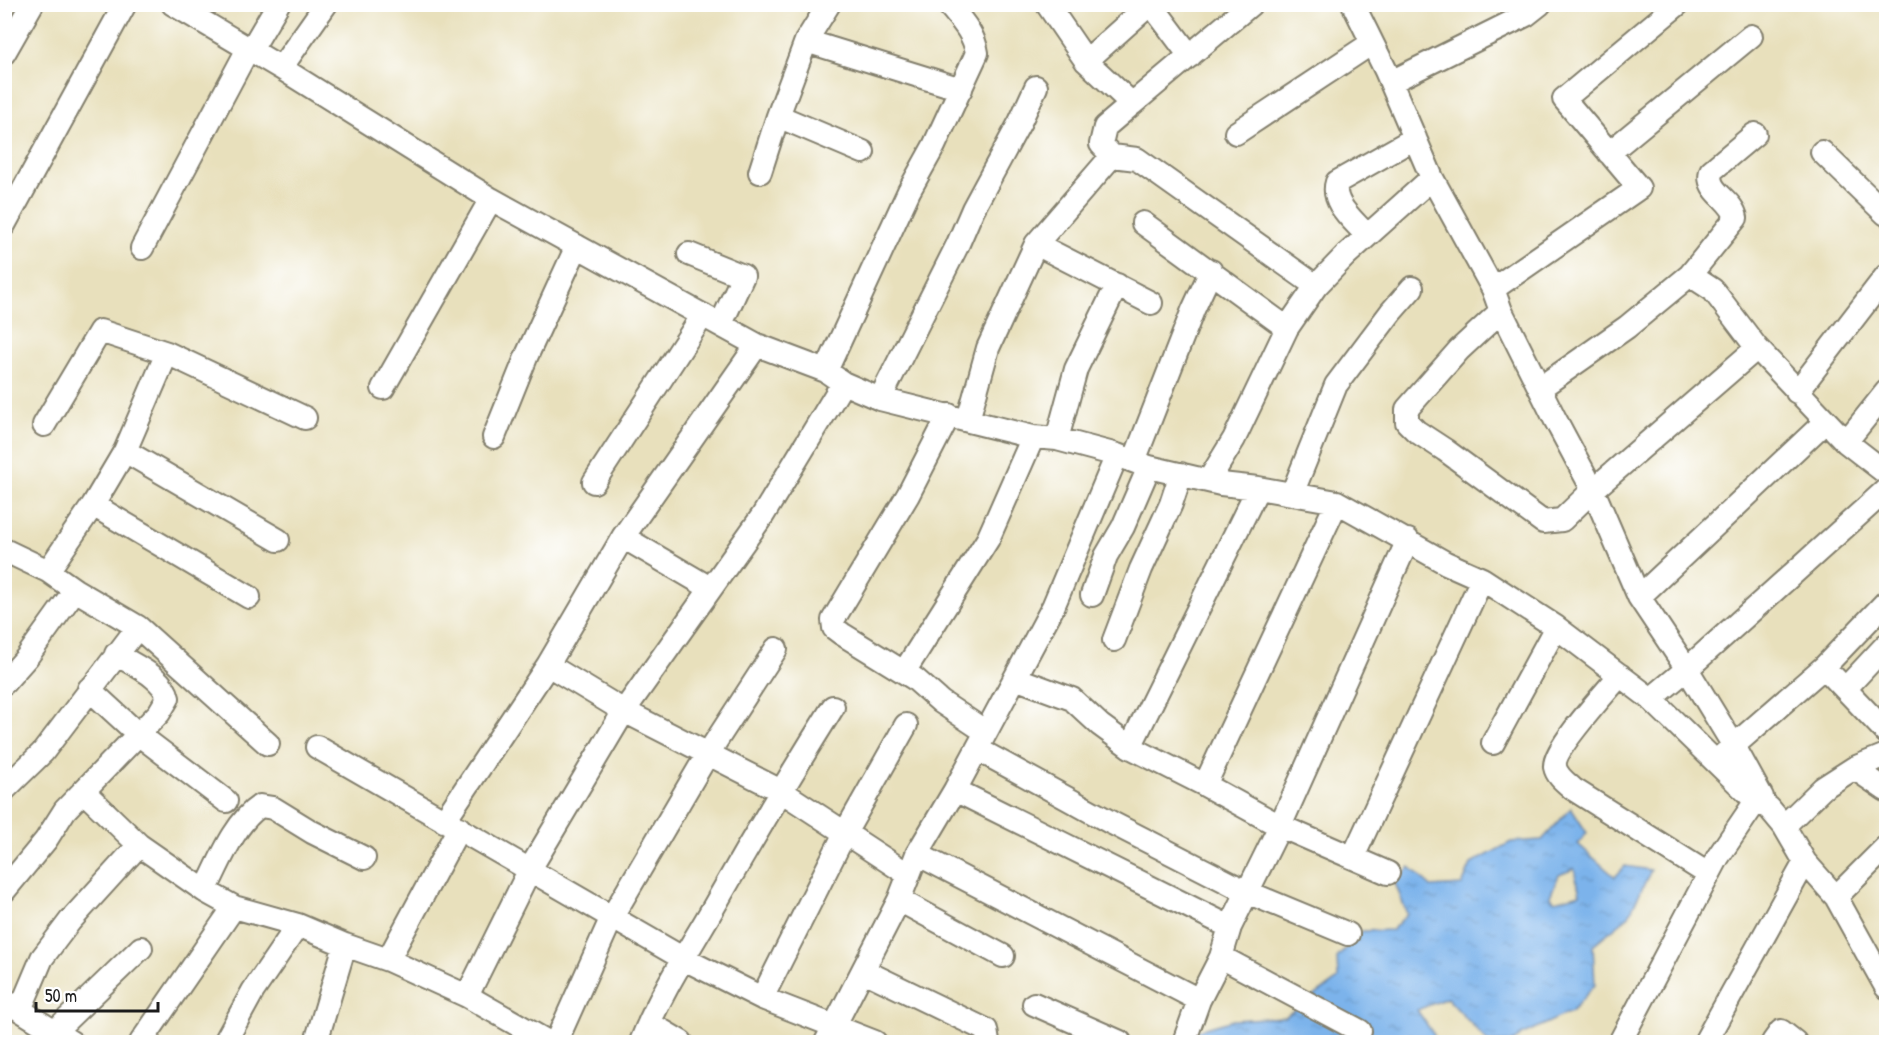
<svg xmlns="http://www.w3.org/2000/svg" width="1891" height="1047" font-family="'Patrick Hand',sans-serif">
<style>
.water{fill:url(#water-ripples);stroke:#4c6884;stroke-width:1.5;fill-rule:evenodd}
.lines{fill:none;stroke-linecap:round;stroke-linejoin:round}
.minor-casing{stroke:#827e6c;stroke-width:26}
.minor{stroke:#fff;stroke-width:22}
</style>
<defs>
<pattern id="water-ripples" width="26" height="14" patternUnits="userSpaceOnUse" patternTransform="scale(1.5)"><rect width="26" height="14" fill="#7bb3eb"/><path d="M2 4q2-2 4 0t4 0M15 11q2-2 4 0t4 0" fill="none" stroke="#6a99c9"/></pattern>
</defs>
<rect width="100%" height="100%" fill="#fff"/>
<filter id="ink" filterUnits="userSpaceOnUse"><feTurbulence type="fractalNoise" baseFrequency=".0167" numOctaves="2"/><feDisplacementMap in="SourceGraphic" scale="12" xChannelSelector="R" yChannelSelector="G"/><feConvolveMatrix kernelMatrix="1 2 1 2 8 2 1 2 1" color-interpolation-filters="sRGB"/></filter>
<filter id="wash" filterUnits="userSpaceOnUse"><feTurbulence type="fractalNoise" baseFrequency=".008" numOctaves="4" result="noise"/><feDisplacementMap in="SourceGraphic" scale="24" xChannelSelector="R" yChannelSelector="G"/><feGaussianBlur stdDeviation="1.35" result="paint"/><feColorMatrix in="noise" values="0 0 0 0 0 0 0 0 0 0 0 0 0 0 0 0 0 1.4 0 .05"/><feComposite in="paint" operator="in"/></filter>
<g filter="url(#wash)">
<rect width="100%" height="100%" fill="#e8e0bc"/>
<path class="water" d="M1571,808L1587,833L1578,844L1615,877L1625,866L1651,870L1628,917L1593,945L1595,985L1571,1012L1521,1035L1514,1042H1488L1447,998L1417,1010L1434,1035V1042H1191L1192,1032L1233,1020L1284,1017L1338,979L1337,958L1362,931L1392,930L1407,914L1395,883L1410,867L1431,887L1462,885L1471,864L1511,842L1542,840ZM1574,869L1580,894L1555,901L1550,896L1559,875Z"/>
</g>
<g filter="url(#ink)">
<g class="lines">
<defs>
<path id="minor" d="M173,4L281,68L491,199L757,345L826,371L843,383L880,399L1033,437L1057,439L1117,455L1149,467L1221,484L1258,488L1337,502L1446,563L1482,579L1556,627L1651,699L1756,801L1769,808L1784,826L1805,862L1836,897L1886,987
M829,4L806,41L778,116L863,152
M1047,4L1086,61L1132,104L1251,4
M1151,4L1190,56
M1353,4L1386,71L1432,178L1493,289L1501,311L1555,419L1593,490L1639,597L1687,669L1734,746L1762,797
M806,41L961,89
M251,50L278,4
M4,53L32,4
M1086,61L1150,4
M281,68L326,4
M1391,82L1526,15L1540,4
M1132,104L1105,127L1101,144L1112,156L1137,159L1316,286
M1236,133L1372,43
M1822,152L1886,214
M1609,153L1751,36
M760,172L778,116
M1143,223L1287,328
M4,225L125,4
M1367,236C1355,221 1330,203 1337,182L1415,138
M1036,244L1151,303
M142,248L248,49
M689,254L743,276L721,324
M1690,275L1736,218C1733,199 1705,192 1711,171L1755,134
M1493,289L1639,188L1564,99L1678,4
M1501,311L1459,350L1407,409V422L1416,431L1445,450L1543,522L1562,520L1593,490L1757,348
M826,371L909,191L934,146L977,53C974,33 961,20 948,4
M383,388L491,199
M1540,388L1627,327L1690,275L1713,290L1757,348L1826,421L1846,442L1886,473
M1797,392L1886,276
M880,399L957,246L973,209L1020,122L1036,87
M949,415L908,495L833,620L834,628L842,634L915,679L941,702L986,732
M968,420L988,348L1036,244L1112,156
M44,425L100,331L167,353L305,418
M494,437L527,355L577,246
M1057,439L1076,369L1117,285
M1846,442L1886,392
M125,451L278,540
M1134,461L1193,310L1211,271
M1209,480L1234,439L1287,328L1316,286L1346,255L1432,178
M594,482L703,315
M1292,494L1336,385L1391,312L1412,288
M93,505L249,597
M623,537L710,588
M4,550L48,571
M1092,595L1106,556L1123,527L1149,467
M1639,597L1826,421
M138,627L268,744
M1114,640L1141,569L1171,504L1181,474
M548,665L624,711L781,791L909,875
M1824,667L1886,732
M904,672L988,539L1033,437
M1620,675C1607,691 1552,750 1555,767C1557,777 1567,783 1573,789L1708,874
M1015,678L1053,607L1117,455
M4,683L27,657L75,590
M89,689L138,734L226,801
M1845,689L1886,645
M1651,699L1687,669L1886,490
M1493,743L1556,627
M317,747L684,959L762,998L875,1042
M1130,747L1258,488
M977,749L1112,823L1247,892L1348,934
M1723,755L1824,667L1886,602
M1854,768L1886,790
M1205,785L1337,502
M4,790L43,752L138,627L75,590L48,571L93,505L125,451L167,353
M955,790L1230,927
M83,791L139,845L205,891L234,907L298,925L345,945L388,960L467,996L548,1042
M444,821L548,665L623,537L757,345
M1784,826L1823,788L1854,768L1886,755
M917,854L1199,1000
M1353,857L1482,579
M4,891L46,840L65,810L159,713L168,698C164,677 133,665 116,654
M205,891C219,864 234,823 260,806L273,808L312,832L364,858
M1836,897L1886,847
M899,900L1003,956
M1221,957L1360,1031
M388,960L459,828
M864,971L986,1030L988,1042
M467,996L530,869L624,711L763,515L843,383
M762,998L845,833L906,725
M4,1000L71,1042
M1034,1004L1120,1042
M20,1010L42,958L70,921L139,845
M649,1023L681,1042
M54,1032L141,948
M141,1042L234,907
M225,1042L253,991L298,925
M316,1042L345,945
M556,1042L612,917L707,755L776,649
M641,1042C659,996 687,953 712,910C751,841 791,774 833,707
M826,1042L899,900L917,854L955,790L1015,678L1072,699L1100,725L1130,747L1205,785L1280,826L1388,873
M1184,1042L1199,1000L1221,957L1230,927L1280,826L1408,540
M1620,1042L1718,857L1756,801
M1705,1042L1805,862
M1773,1042L1781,1031L1795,1042"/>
</defs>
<use href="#minor" class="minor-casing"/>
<use href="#minor" class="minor"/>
</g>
</g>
<rect width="1891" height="1047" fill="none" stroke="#fff" stroke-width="24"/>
<path d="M36 1002v9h122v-9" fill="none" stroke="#1c1c1c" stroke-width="3"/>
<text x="45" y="1002" font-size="18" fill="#1c1c1c" stroke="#ffffff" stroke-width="4.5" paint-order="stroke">50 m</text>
</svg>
